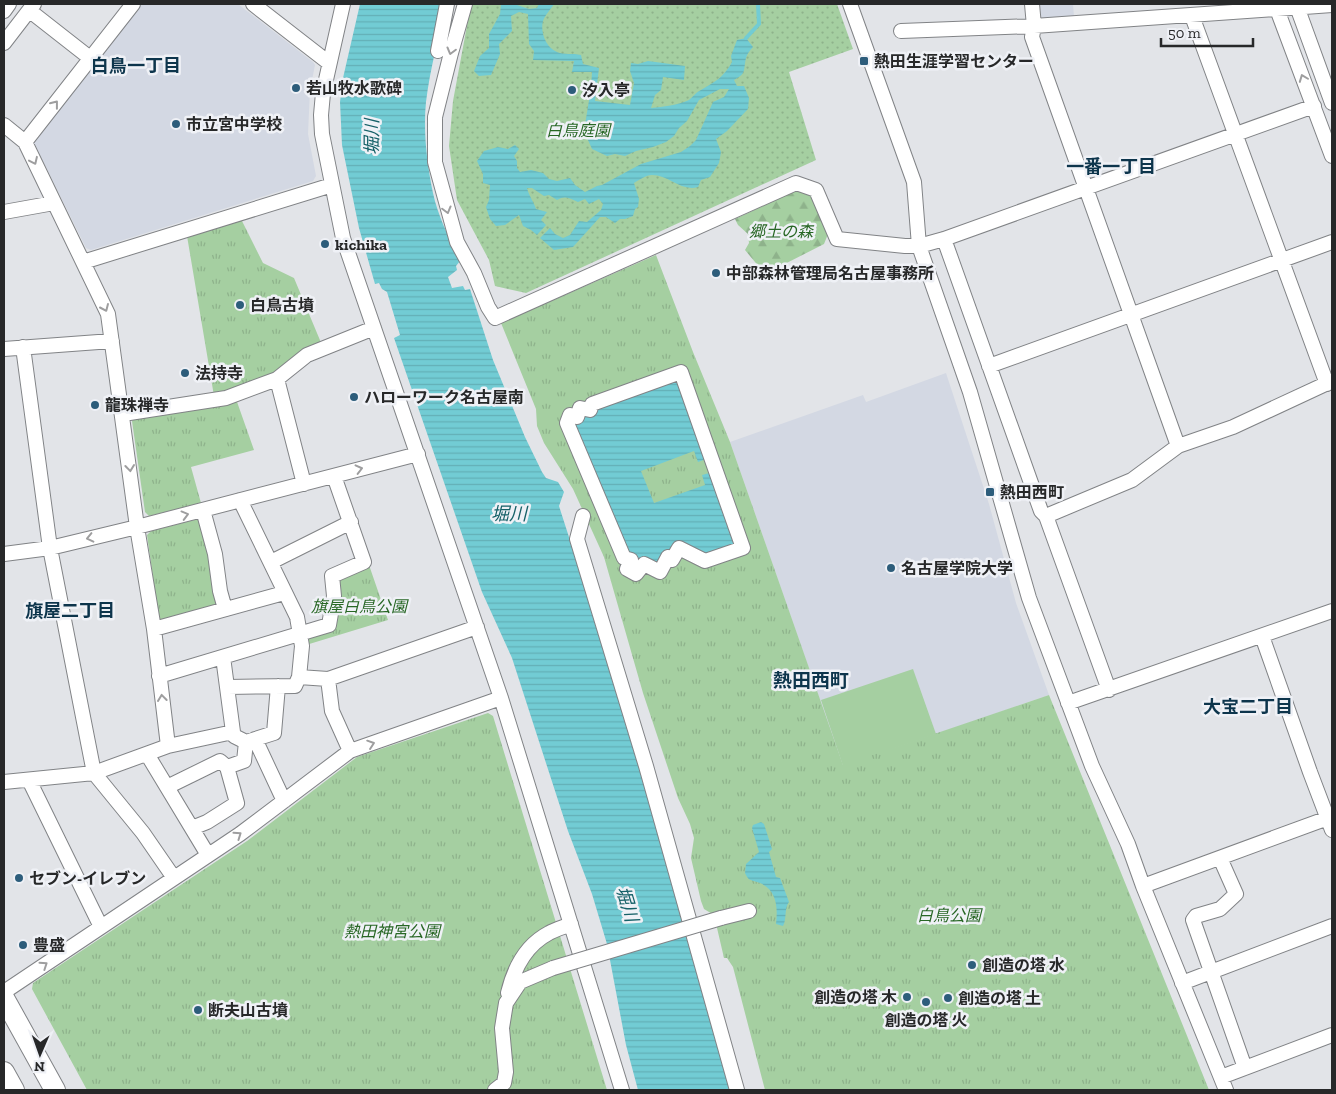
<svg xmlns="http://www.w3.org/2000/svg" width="1336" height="1094" font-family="'Zilla Slab','Noto Sans JP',serif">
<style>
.built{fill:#d3d8e3}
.grass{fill:#a5cfa1}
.forest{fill:url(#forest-firs)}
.park{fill:url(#park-tufts)}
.garden{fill:url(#garden-dots)}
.water{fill:url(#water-rules)}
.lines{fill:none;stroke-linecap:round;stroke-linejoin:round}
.stream{stroke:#72ccd4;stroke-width:4}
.minor-casing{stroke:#818386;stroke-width:16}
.highway-casing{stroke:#818386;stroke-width:22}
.minor{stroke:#fff;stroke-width:14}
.highway{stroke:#fff;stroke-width:20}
.minor-bridge-casing{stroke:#818386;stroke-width:16;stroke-linecap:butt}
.minor-bridge{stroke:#fff;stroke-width:14}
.oneway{stroke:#9e9e9f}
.poi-dot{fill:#2d5d7b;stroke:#eff1f6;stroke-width:2}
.labels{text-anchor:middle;stroke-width:5;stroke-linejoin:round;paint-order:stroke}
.poi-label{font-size:16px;font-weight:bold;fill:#272829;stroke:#eff1f6;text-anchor:start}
.park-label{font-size:16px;font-style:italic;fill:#286725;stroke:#eff1f6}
.neighbourhood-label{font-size:18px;font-weight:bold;fill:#0d354c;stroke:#eff1f6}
.water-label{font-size:18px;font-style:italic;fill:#166168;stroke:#eff1f6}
.quarter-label{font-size:19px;font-weight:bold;fill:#0d354c;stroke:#eff1f6}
</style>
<defs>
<pattern id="forest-firs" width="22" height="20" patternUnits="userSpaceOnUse" patternTransform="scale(1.25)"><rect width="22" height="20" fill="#a5cfa1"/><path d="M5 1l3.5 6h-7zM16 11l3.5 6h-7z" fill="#8eb28b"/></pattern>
<pattern id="park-tufts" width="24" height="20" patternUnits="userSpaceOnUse" patternTransform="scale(1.25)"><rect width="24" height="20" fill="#a5cfa1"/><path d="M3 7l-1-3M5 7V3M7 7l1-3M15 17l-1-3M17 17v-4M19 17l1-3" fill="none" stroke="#8eb28b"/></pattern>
<pattern id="garden-dots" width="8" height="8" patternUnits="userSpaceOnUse" patternTransform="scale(1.25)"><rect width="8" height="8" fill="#a5cfa1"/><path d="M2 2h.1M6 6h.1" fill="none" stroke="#8eb28b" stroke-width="1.8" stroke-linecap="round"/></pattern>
<pattern id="water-rules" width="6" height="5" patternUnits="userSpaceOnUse" patternTransform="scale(1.25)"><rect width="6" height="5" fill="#72ccd4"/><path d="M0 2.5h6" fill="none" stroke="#63afb6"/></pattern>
</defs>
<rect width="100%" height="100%" fill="#e2e4e8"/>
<path class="built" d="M138,4H238L313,62L315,65L310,90L308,134L316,176L313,181L91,250L86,248L33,141Z
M1036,4H1073L1074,17L1037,20Z
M946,373L989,504L1016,603L1049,695L843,766L730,442L863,395L866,402Z"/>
<path class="grass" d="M913,669L936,734L843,766L821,700Z"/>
<path class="forest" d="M797,190L813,196L828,234L824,244L769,272L760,268L745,250L749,243L748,234L738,225L735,219Z"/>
<path class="park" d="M241,219L263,263L294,278L322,345L276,376L214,396L187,236Z
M656,255L693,352L730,442L843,765L1049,695L1209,1090H765L733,967L727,958H724L714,915L704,909L701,901L691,858L694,838L690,824L678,798L643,693L604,557L573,489L544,443L537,426L536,409L501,323Z
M236,399L254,450L191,467L201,503L149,516L145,512L132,421L135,416Z
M198,519L203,522L219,603L216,608L163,623L159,620L147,535L151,531Z
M369,565L388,620L306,645L308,636L332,628L336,581Z
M488,713L493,716L607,1090H87L32,989L33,983L247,841L357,757Z"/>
<path class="garden" d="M471,4H837L853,49L789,72L816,160L526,293L495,286L489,260L457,200L449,146L453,101Z"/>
<path class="water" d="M360,4H446C439,36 430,69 426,102C423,131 427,164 433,193C438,217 450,239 460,261L456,266L457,270L448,277L452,288L463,286L465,290L470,289L493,360L525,437L542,472L546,478L558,482L564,492L559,506L639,755L736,1090H638L626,1045L607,944L592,894L568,831L512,658L482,592L394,338L400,335L387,292L382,289L379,283L375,284L359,228L342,145L340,102L343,78Z
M501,4H514L529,9L537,8L539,4H554C551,9 545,15 543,21C540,32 546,48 557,52C564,55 573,53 581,55L583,64L599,68L595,101L630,105L634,83L630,71L631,63L638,64L648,61L685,66L684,80L663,77L661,90L655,95L651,108C663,107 678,105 689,100C693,97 696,92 701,90C715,82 724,77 732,62L731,56L737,40L746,38L753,47C750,50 747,54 746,58C743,71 747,73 734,80L737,86H744L749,98L748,109L727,131L716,139L721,152L719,163L710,177L701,180L698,187C681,192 669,175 652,175C646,175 639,180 634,183L639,199L638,207L635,209L633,216L625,219H620L615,223L606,217H600L573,247L554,250L540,238L550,228L555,234L563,238L570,235L579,221L587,222L601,210L603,204L599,199L589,204L585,199L578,202C569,198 565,195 557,200L549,195L544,196L532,188H527C529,196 534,202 536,209L547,212L541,220L546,225L537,235L531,230L523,226L519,215L505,225L496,226L490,219L486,207L489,200L490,185L483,183V174L477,161L484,151L498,147L508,149L515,145L519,149L514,156L517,161V168L520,172L531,170L543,173L549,179L557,181L570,178L575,185L585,192L597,186L602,185L641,164L681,152L690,146L696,140L713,102L724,97L729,89H720L699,100L687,121L679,128L674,136L666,142L653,147L636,151L625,156L615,154L607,156L592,149L584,131L591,88L592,72H572L574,61L533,60L534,51L529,44L528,14L519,12L511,16L512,31L499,44L500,54L491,75L479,76L474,71L480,56L489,48V34L500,14Z
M680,376L709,458L698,462L694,451L641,471L654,503L705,485L702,475L713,472L740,547L706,559L678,544L658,570L636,572L625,556L572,418L594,406Z
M761,822L764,824L772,849L769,852L776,877L780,878L789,902C784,908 787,919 783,926L776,924C778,907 777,888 757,882C750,880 748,880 745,873L746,864L759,852L752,828L753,825Z"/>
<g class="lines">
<path class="stream" d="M746,38L759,24L758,4"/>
<defs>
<path id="minor" d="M253,4L329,63
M343,4L323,93L321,115L322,134L343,238L501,698L622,1090
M465,4L451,53L435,117V162L457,242L474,273L488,307L495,318L796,183L816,190L837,239L905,246H919L944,239L1314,106
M850,4L914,182L919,246L970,392L1029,598L1092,766L1128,844L1143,886L1226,1090
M1032,4L1034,26L1032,37L1178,446
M1275,4L1332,156
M1296,4L1332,103
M4,11L9,4
M30,11L90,58
M1192,16L1327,384
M901,31L1034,26L1332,5
M4,43L34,4
M438,51L447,4
M4,125L25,142L108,314L137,527L154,629L168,746
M25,142L133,4
M4,212L54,203
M944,239L1041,511L1046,516L1109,690
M83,262L332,185
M23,347L50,548L94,773L143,833L174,878
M4,349L112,341
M989,366L1332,242
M681,372L743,548L705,561L679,548L672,560L668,557L660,572L644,564L636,574L627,569L631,560L624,558L567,423L570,415L577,417L580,408L590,410L592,404Z
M277,379L304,484
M123,414L226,398L277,379L307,355L374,328
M240,500L297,617L302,646L299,677L328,679L477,627
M203,510L215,554L220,591L225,609
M583,516L577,539L646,766L737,1090
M1046,516L1132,480L1178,446L1233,427L1332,381
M4,554L50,548L137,527L418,454
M271,562L351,522
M154,629L284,593
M1262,636L1310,772L1332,830
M223,657L233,732
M159,676L329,625L334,596L332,576L364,562L334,476
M328,679L332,711L350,751
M228,687L295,686L299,677
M1068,703L1332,611
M255,739L284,801
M147,754L208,855
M29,780L101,927
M4,782L94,773L168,746L233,732L234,736L246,742
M167,787L220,761L227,767
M192,828L207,822L237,803L227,767L244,761L246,742L274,733L278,686
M1220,858L1236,894L1220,909L1196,916L1193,920L1245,1068
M1143,886L1328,818
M721,918L749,911
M1182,983L1332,926
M4,992L240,834L350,751L501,698
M508,993C514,968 526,945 549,933C556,929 564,927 571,924
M1221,1077L1332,1035
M495,1090L504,1083L506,1072L502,1028L506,1003L520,982L553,968"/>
<path id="highway" d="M4,998L55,1090
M4,1072L14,1090"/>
</defs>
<use href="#minor" class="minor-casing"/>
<use href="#highway" class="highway-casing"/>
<use href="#minor" class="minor"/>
<use href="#highway" class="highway"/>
<defs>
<path id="minor-bridge" d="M553,968L721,918"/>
</defs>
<use href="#minor-bridge" class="minor-bridge-casing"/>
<use href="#minor-bridge" class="minor-bridge"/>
</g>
<defs><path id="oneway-chevron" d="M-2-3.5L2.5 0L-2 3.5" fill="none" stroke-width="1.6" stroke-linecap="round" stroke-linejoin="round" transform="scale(1.25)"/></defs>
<g class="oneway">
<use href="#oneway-chevron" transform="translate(451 51) rotate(105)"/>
<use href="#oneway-chevron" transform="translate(1303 78) rotate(-111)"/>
<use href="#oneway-chevron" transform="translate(55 104) rotate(-52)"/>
<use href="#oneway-chevron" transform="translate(34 161) rotate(65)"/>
<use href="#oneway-chevron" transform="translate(447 210) rotate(75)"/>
<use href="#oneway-chevron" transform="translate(105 308) rotate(66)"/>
<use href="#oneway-chevron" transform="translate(130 468) rotate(83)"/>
<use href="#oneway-chevron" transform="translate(359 469) rotate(-14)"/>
<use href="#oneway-chevron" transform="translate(185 515) rotate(-15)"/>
<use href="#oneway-chevron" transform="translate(90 538) rotate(167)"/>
<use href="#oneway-chevron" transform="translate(162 698) rotate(-97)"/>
<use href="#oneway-chevron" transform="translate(371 744) rotate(-19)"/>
<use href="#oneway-chevron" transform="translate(238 835) rotate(-35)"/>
<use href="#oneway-chevron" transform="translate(44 965) rotate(-34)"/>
</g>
<g class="poi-dot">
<rect x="859" y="56" width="10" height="10" rx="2.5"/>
<circle cx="296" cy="88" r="5"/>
<circle cx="572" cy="90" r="5"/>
<circle cx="176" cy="124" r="5"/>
<circle cx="325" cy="244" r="5"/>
<circle cx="716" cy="273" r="5"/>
<circle cx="240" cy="305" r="5"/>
<circle cx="185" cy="373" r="5"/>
<circle cx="354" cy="397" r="5"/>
<circle cx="95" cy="405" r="5"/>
<rect x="985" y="487" width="10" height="10" rx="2.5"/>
<circle cx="891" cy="568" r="5"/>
<circle cx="19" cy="878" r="5"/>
<circle cx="23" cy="945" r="5"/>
<circle cx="972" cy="965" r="5"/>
<circle cx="907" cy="997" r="5"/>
<circle cx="948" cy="998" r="5"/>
<circle cx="926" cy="1002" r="5"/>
<circle cx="198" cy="1010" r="5"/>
</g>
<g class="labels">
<g class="poi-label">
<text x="874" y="67">熱田生涯学習センター</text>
<text x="306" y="94">若山牧水歌碑</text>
<text x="582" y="96">汐入亭</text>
<text x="186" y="130">市立宮中学校</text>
<text x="335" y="250">kichika</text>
<text x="726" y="279">中部森林管理局名古屋事務所</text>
<text x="250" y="311">白鳥古墳</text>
<text x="195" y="379">法持寺</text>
<text x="364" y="403">ハローワーク名古屋南</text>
<text x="105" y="411">龍珠禅寺</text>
<text x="1000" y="498">熱田西町</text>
<text x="901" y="574">名古屋学院大学</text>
<text x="29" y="884">セブン-イレブン</text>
<text x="33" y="951">豊盛</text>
<text x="982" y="971">創造の塔 水</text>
<text x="897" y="1003" text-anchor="end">創造の塔 木</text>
<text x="958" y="1004">創造の塔 土</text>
<text x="208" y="1016">断夫山古墳</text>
<text x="926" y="1026" text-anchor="middle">創造の塔 火</text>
</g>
<g class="park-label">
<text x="578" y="136">白鳥庭園</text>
<text x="781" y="237">郷土の森</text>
<text x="359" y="612">旗屋白鳥公園</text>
<text x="949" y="921">白鳥公園</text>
<text x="392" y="937">熱田神宮公園</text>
</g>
<g class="neighbourhood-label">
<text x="136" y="72">白鳥一丁目</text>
<text x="1111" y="173">一番一丁目</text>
<text x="70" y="617">旗屋二丁目</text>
<text x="1248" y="713">大宝二丁目</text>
</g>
<g class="water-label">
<text transform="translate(372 137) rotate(-90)" y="6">堀川</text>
<text x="509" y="520">堀川</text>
<text transform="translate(627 904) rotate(73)" y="6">堀川</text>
</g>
<g class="quarter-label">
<text x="811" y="687">熱田西町</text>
</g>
</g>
<rect width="1336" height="1094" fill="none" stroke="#272829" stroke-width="10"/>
<g transform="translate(40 1054) rotate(182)" stroke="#eff1f6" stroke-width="4" paint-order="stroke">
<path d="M0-4L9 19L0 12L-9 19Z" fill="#272829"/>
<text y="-8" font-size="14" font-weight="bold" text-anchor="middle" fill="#272829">N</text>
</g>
<path d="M1161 38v8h92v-8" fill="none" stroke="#272829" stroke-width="2.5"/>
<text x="1168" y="38" font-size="15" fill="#272829" stroke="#eff1f6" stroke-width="4" paint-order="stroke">50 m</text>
</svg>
